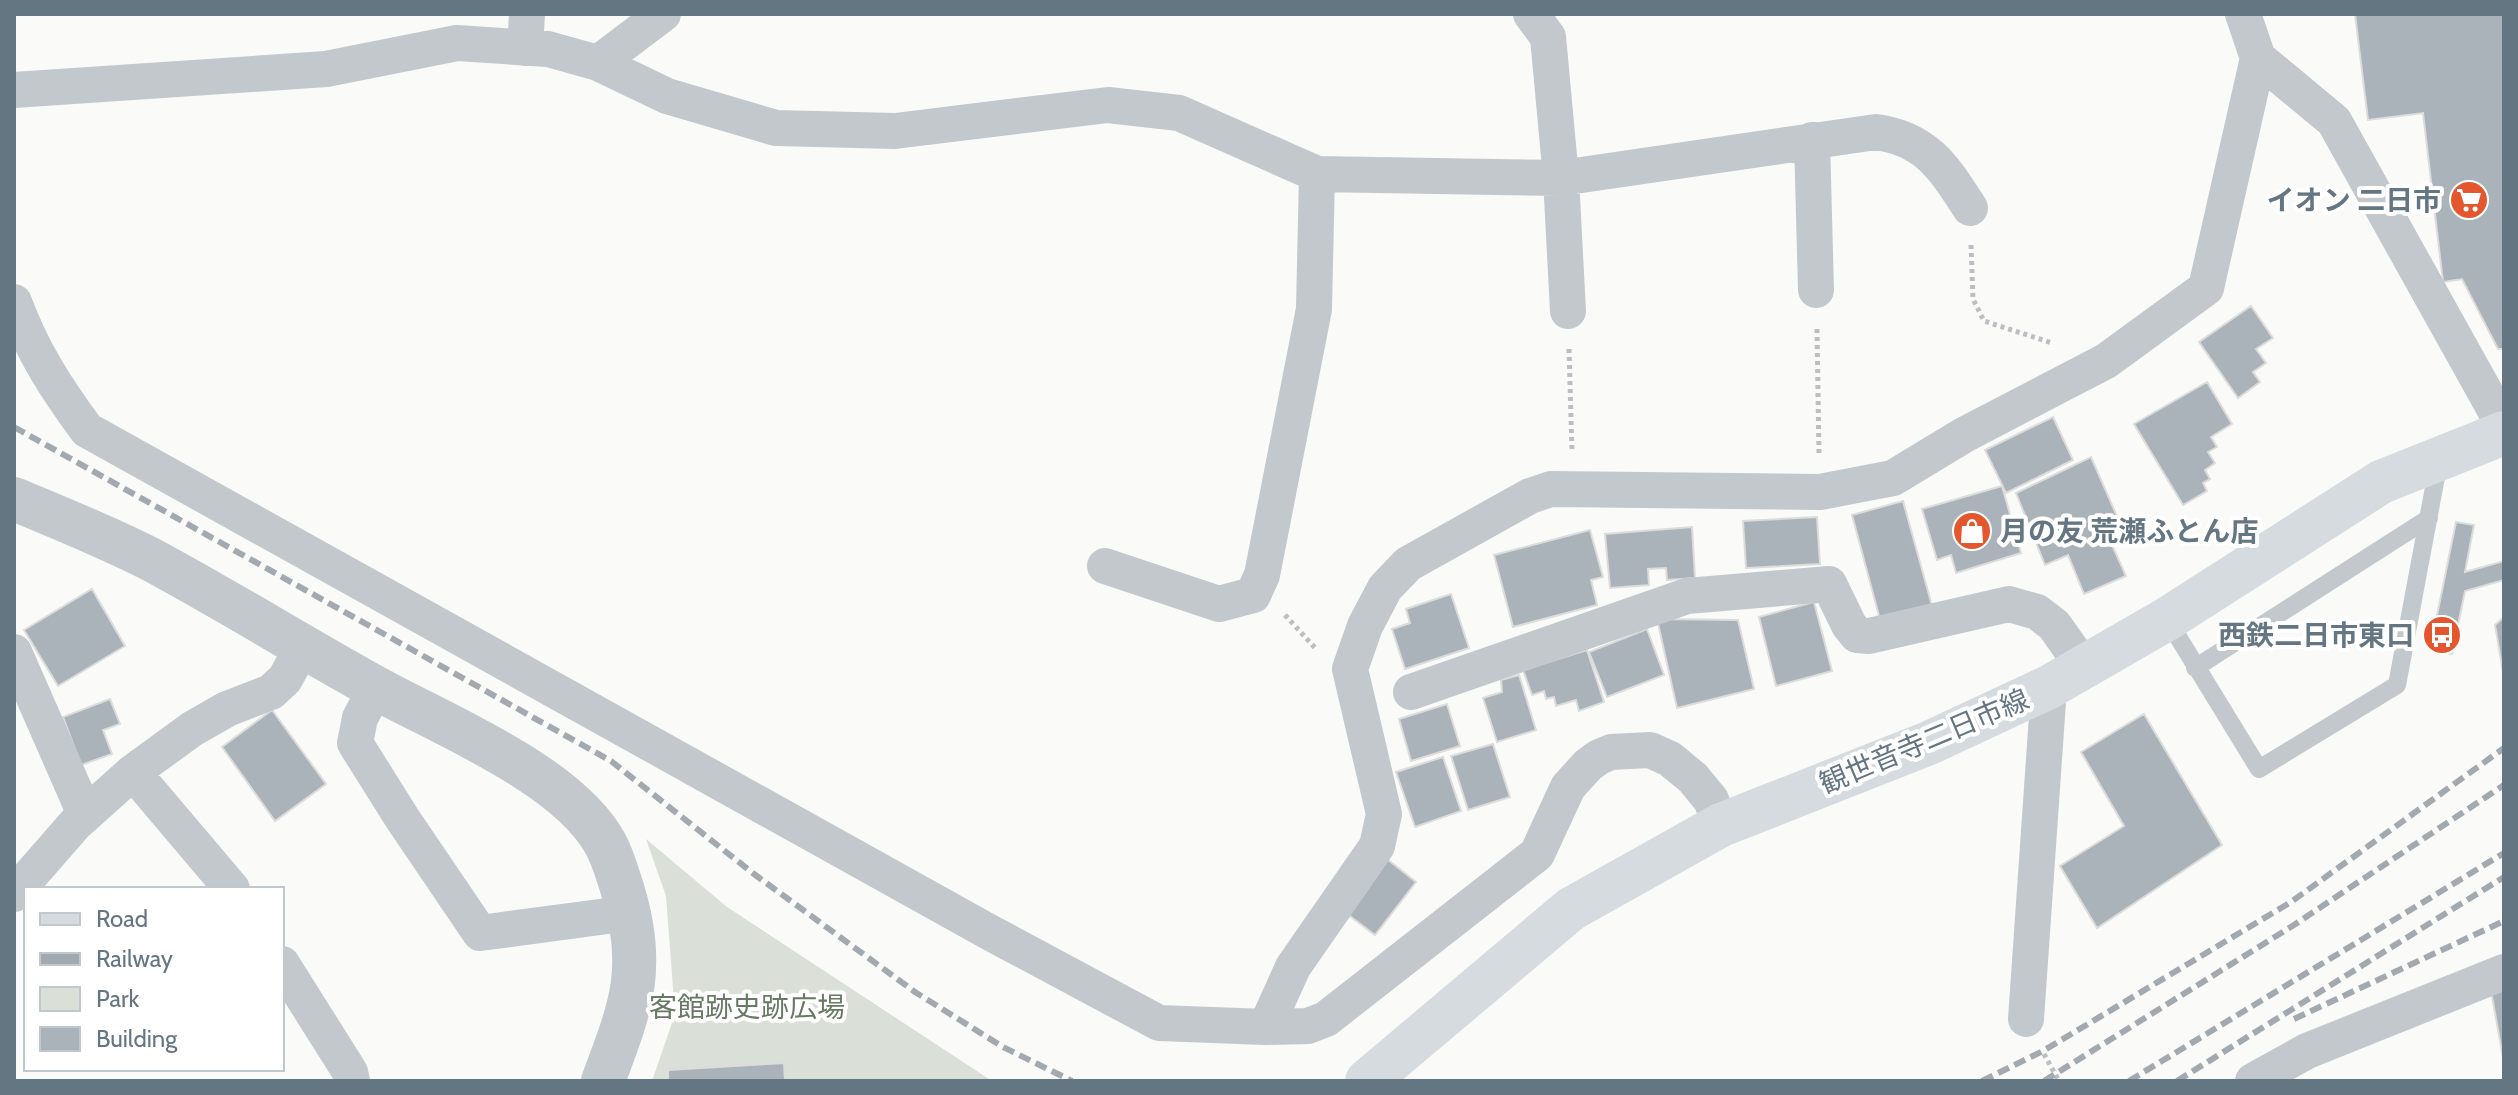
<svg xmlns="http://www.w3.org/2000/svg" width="2518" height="1095" font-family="Cabin,'Noto Sans JP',sans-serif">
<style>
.green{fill:#dadfd7}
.building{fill:#aab3b9;stroke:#dcdcda;stroke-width:2}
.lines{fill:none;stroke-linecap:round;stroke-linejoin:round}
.path{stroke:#bbbfc2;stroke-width:5;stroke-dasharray:4 4;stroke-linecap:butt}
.service{stroke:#c3c8cc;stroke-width:18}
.minor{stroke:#c3c8cc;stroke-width:36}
.tertiary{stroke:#c3c8cc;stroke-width:44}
.secondary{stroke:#d6dbdf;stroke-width:44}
.rail{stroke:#a2aab0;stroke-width:6;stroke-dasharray:12 6;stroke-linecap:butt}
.labels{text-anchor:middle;stroke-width:8;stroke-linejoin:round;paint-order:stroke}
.poi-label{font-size:28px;font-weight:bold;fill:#657683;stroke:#fff;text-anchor:end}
.street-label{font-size:28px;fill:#657683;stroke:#fff}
.park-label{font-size:28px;fill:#687a64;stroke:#fff}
</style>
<rect width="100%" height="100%" fill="#fafaf8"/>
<path class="green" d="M646,839L727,907L992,1081H652L673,1020V988L666,896Z"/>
<path class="building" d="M2355,14H2504V349H2498L2462,279L2443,282L2423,113L2368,120Z
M2251,306L2273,338L2256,349L2266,363L2253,372L2260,382L2238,398L2199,342Z
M2207,382L2232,424L2211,437L2217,447L2208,452L2215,463L2205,470L2210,479L2203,483L2207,491L2183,505L2134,424Z
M2053,417L2073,460L2006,493L1985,450Z
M2091,457L2123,530L2108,536L2126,576L2084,594L2068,555L2045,565L2016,493Z
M2002,486L2021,553L1956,573L1951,555L1937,560L1922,509Z
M1903,501L1934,613L1882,627L1852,515Z
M1817,517L1820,564L1746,568L1743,521Z
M2456,522L2474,525L2465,572L2504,561V580L2465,591L2452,654L2430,650Z
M1692,527L1695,578L1667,580L1666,568L1648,569L1649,585L1610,588L1605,534Z
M1590,530L1603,577L1591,580L1597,605L1513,627L1494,555Z
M92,589L125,646L58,686L24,630Z
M1451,594L1469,648L1405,669L1392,629L1410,623L1406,609Z
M1814,602L1832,671L1776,686L1759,617Z
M2504,617V678L2495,625Z
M1657,619L1738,620L1754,689L1677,708Z
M1647,629L1664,675L1607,697L1589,652Z
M1587,650L1604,702L1579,711L1576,700L1556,706L1554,697L1546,699L1544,691L1532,695L1523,670Z
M1519,675L1536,730L1497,742L1483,698L1502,692L1501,680Z
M110,699L120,724L103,730L112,754L81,765L63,717Z
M1447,704L1460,746L1411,761L1399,719Z
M272,710L326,784L275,821L222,747Z
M2144,714L2222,845L2097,928L2060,866L2124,826L2081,752Z
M1493,744L1510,797L1468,810L1451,756Z
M1443,757L1461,811L1415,827L1396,772Z
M1387,859L1416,882L1375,935L1346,913Z
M2504,989V1063L2491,991Z
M784,1063L785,1081H668V1070Z"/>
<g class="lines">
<path class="path" d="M1971,245L1973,299L1984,321L2052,343
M1817,329L1819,455
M1569,349L1572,451
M1285,615L1316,649
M2044,1054L2059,1081"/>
<path class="service" d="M2167,619L2259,769L2397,685L2439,461
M2195,668L2429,518"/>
<path class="minor" d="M1531,14L1548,37L1561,178L1568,311
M525,48L527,14
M2258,58L2334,121L2504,426
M598,63L667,96L776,128L895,131L1108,105L1179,113L1317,174L1561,178L1876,132C1927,139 1944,168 1970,208
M14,90L326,69L457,43L548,49L598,63L663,14
M1812,140L1816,290
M14,302C32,351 56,388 87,430L989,932L1159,1023L1266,1027L1308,1026L1326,1019L1537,854L1568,787L1588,765L1599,757L1611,752L1650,750L1670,759L1693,778L1711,800L1721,825
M1105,566L1219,604L1253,595L1262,575L1314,309L1317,174
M14,652L85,814
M376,688L360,718L355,743L402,818L480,933L630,913
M1411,692L1687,596L1829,584L1849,625L1857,635L1869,636L2009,604L2037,612L2054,625L2083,666
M133,772L232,889
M14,894L76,823L133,772L192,729L227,709L271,692L285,679L303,646
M282,964L350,1072L352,1081
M2026,1019L2049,687
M1266,1027L1293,967L1377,846L1384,814L1350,669L1365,626L1385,588L1408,564L1530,496L1551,489L1820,492L1893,478L1964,435L2106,361L2206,288L2258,58L2243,14
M2253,1081L2307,1051L2504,972"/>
<path class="tertiary" d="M14,499C60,518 107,537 152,560C228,601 302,647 378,689C446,726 567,775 605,843C613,857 617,873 622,888C647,967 631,1007 603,1081"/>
<path class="secondary" d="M1367,1081L1571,909L1721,825L1929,743L2049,687L2167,619L2381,482L2504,433"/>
<path class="rail" d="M14,427L611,761L754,874L915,992L1003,1047L1072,1081
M2294,1019L2504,921
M1982,1081L2043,1051L2291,902L2504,748
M2044,1081L2294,925L2504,785
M2129,1081L2504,853
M2177,1081L2504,877"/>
</g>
<defs>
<symbol id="supermarket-disc" viewBox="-11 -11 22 22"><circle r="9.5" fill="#e4572e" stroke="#fff"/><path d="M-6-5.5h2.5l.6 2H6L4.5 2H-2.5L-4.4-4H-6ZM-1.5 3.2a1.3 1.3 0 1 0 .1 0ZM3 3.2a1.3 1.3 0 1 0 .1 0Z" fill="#fff"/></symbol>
<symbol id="shop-disc" viewBox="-11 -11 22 22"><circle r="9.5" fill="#e4572e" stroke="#fff"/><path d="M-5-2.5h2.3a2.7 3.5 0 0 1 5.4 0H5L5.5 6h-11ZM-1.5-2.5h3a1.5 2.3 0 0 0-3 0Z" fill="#fff"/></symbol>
<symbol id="bus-disc" viewBox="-11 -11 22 22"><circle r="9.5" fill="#e4572e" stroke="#fff"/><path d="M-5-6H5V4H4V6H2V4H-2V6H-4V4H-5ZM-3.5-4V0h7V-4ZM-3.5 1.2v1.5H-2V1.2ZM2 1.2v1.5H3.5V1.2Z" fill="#fff"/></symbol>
</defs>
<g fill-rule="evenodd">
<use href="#supermarket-disc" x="2447" y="178" width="44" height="44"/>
<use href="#shop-disc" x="1950" y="509" width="44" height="44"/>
<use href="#bus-disc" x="2420" y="613" width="44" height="44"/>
</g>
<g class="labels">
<g class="poi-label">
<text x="2441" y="210">イオン 二日市</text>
<text x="2000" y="541" text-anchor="start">月の友 荒瀬ふとん店</text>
<text x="2414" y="645">西鉄二日市東口</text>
</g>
<g class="street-label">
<text transform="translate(1924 741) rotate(-23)" y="10">観世音寺二日市線</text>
</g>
<g class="park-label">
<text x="747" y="1017">客館跡史跡広場</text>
</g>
</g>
<rect width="2518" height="1095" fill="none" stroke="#657683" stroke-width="32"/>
<rect x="24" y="887" width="260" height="184" fill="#ffffff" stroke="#c1c8cd" stroke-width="2"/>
<rect x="40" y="913" width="40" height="12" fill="#d6dbdf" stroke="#c1c8cd" stroke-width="2"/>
<text x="96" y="927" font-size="24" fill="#657683">Road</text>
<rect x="40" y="953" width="40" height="12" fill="#a2aab0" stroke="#c1c8cd" stroke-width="2"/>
<text x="96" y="967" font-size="24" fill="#657683">Railway</text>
<rect x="40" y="987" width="40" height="24" fill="#dadfd7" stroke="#c1c8cd" stroke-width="2"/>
<text x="96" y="1007" font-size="24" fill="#657683">Park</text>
<rect x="40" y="1027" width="40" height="24" fill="#aab3b9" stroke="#c1c8cd" stroke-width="2"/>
<text x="96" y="1047" font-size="24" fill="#657683">Building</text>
</svg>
